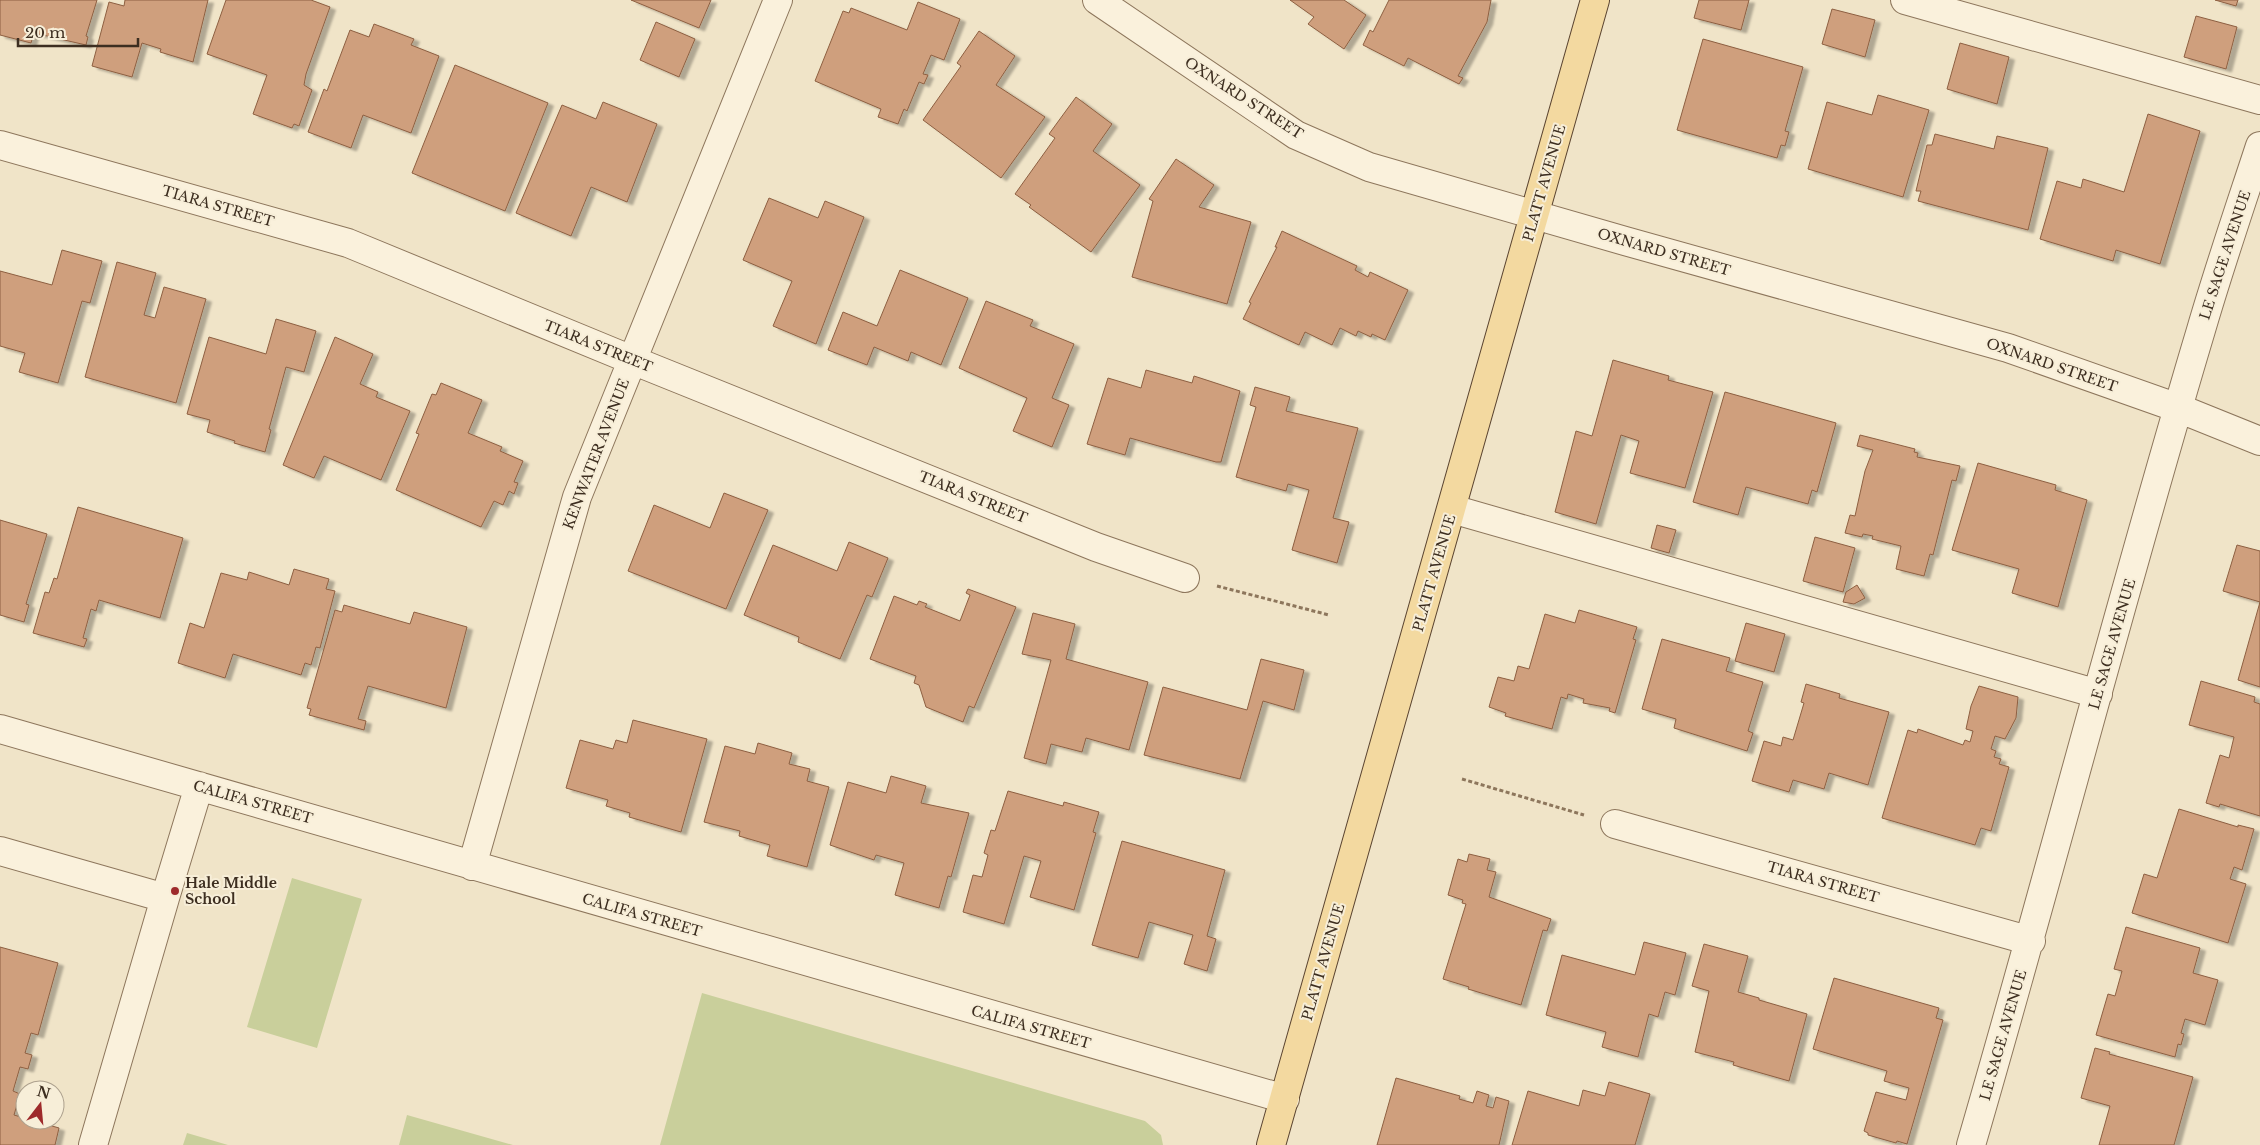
<svg xmlns="http://www.w3.org/2000/svg" width="2260" height="1145" font-family="'Libre Baskerville',serif">
<style>
.green{fill:#c9cf9b}
.building{fill:#cf9f7d;stroke:#8d5f41;filter:url(#shadow)}
.lines{fill:none;stroke-linecap:round;stroke-linejoin:round}
.minor-casing{stroke:#8d765c;stroke-width:30}
.major-casing{stroke:#5b4430;stroke-width:30}
.path{stroke:#8d765c;stroke-width:3;stroke-dasharray:4 2.5;stroke-linecap:butt}
.minor{stroke:#faf1dc;stroke-width:28}
.major{stroke:#f3d9a0;stroke-width:28}
.poi-dot{fill:#9e2a2b;stroke:#f7eed8;stroke-width:2}
.labels{text-anchor:middle;stroke-width:4;stroke-linejoin:round;paint-order:stroke}
.street-label{font-size:14px;fill:#3d2e20;stroke:#f7eed8}
.poi-label{font-size:14px;font-weight:bold;fill:#3d2e20;stroke:#f7eed8;text-anchor:start}
</style>
<defs>
<filter id="shadow"><feDropShadow dx="5.5" dy="3" stdDeviation="1" flood-color="#0004"/></filter>
</defs>
<rect width="100%" height="100%" fill="#f0e4c8"/>
<path class="green" d="M292,878L362,899L317,1048L247,1027Z
M702,993L1145,1121L1161,1135L1163,1145H660Z
M407,1115L513,1145H399Z
M187,1133L228,1145H183Z"/>
<path class="building" d="M0,0H97L86,36L88,37L86,45L34,33L31,43L0,35Z
M125,0H208L193,62L160,52L161,49L142,43L132,77L92,66L109,2L124,6Z
M226,0H311L330,7L306,74L304,85L312,90L299,126L294,124L292,128L253,114L267,75L207,54Z
M631,0H711L699,28Z
M1290,0H1344L1366,15L1344,49L1308,24L1314,17Z
M1389,0H1491L1487,22L1458,76L1463,78L1459,84L1408,58L1404,66L1363,45L1370,30L1373,32Z
M1699,0H1749L1741,30L1694,18Z
M2215,0H2238L2236,6Z
M918,2L960,19L944,60L931,55L923,74L928,75L924,84L919,82L907,111L904,109L898,124L878,117L881,109L815,81L843,11L849,13L851,8L907,30Z
M1832,9L1875,20L1865,57L1822,44Z
M2196,16L2237,27L2226,69L2184,57Z
M656,22L695,39L679,77L640,60Z
M374,24L414,39L411,45L439,56L411,133L363,115L351,148L308,132L324,89L327,91L350,30L369,37Z
M979,31L1015,56L996,85L1045,117L1001,178L923,120L961,66L957,63Z
M1703,39L1803,67L1785,131L1789,132L1785,146L1781,145L1777,158L1677,130Z
M1960,43L2009,57L1997,104L1947,89Z
M455,65L548,103L505,211L412,173Z
M1878,95L1929,110L1903,197L1808,169L1827,102L1872,115Z
M1076,97L1112,124L1093,151L1140,185L1091,252L1029,207L1031,205L1015,194L1055,138L1049,134Z
M603,102L657,124L627,202L591,187L571,236L516,213L562,105L596,119Z
M2148,114L2200,131L2160,264L2116,250L2113,261L2040,239L2057,181L2081,188L2083,179L2124,192Z
M1935,134L1994,149L1997,136L2048,148L2028,230L1918,201L1921,191H1916L1927,145H1932Z
M1176,159L1214,185L1199,207L1251,222L1227,304L1132,277L1153,201L1149,199Z
M769,198L818,218L825,201L864,217L816,344L773,326L792,281L743,260Z
M1282,231L1357,266L1355,270L1368,277L1370,272L1408,290L1385,340L1372,334L1371,337L1358,331L1356,336L1340,328L1332,345L1305,332L1299,345L1243,319L1251,303L1249,302L1277,247H1275Z
M62,250L102,261L90,303L82,301L58,383L19,372L25,353L0,346V271L52,285Z
M117,262L156,273L144,315L155,318L164,287L206,299L176,403L85,377Z
M900,270L968,298L941,365L911,352L908,361L874,347L867,365L828,350L843,312L877,326Z
M986,301L1033,320L1030,326L1074,344L1052,398L1069,405L1052,447L1013,431L1027,398L959,368Z
M276,319L316,331L304,372L286,367L269,429L271,430L265,452L234,443L235,441L207,432L210,420L187,414L209,337L266,354Z
M335,337L373,354L360,384L378,392L376,397L410,411L381,480L324,456L314,478L283,465Z
M1613,360L1669,376L1668,380L1713,392L1685,488L1630,473L1639,441L1621,435L1596,524L1555,512L1576,431L1592,436Z
M1146,370L1192,383L1194,376L1240,391L1221,462H1216L1130,438L1125,455L1087,444L1108,378L1141,388Z
M441,383L482,400L468,433L502,447L500,451L523,461L514,482L518,483L514,494L509,491L503,505L494,501L481,527L396,490L419,434L416,433L432,394L436,395Z
M1255,387L1290,397L1286,411L1358,428L1333,518L1349,522L1337,563L1292,550L1309,490L1288,484L1286,491L1236,477L1256,407L1250,405Z
M1725,392L1836,423L1817,492L1812,490L1808,504L1746,487L1738,515L1693,502Z
M1860,435L1915,449L1914,452L1918,453L1917,457L1960,466L1956,481L1952,480L1933,555L1930,554L1924,576L1896,569L1901,546L1872,539L1873,536L1863,534L1862,537L1845,533L1850,515L1855,516L1865,471L1873,450L1857,446Z
M1978,463L2056,485L2055,490L2087,500L2058,607L2012,593L2019,569L1952,550Z
M724,493L768,510L726,609L628,571L654,505L710,528Z
M78,507L183,538L160,618L99,600L96,611L91,609L83,638L87,639L84,647L33,633L45,592L49,593L54,578L57,579Z
M0,520L47,534L26,604L29,605L24,622L0,615Z
M1657,525L1676,530L1669,553L1651,548Z
M1815,537L1855,548L1843,592L1803,581Z
M849,542L888,558L872,597L867,595L840,659L798,642L799,637L744,615L773,545L837,571Z
M2237,545L2260,551V602L2223,591Z
M294,569L329,579L326,589L335,591L320,648L316,647L311,665L305,663L301,675L233,654L225,678L178,663L190,623L204,628L221,573L247,580L249,572L289,585Z
M1857,585L1865,598L1854,604L1843,602L1846,592Z
M968,589L1016,607L974,708L969,706L963,722L926,707L919,685L914,683L916,676L870,659L894,596L917,605L919,601L927,604L925,607L960,621L970,595L966,593Z
M2260,602V687L2238,680Z
M344,605L410,624L414,612L467,627L446,708L368,686L358,719L366,721L364,730L309,715L311,709L307,708L335,610L342,612Z
M1579,610L1637,627L1633,639L1636,640L1615,713L1609,711L1610,708L1583,703L1584,699L1568,694L1567,699L1561,697L1552,729L1505,716L1506,713L1489,707L1498,677L1514,681L1518,666L1529,669L1545,614L1575,623Z
M1033,613L1075,624L1066,659L1148,682L1129,750L1086,738L1082,752L1051,744L1046,764L1024,758L1051,660L1022,654Z
M1746,623L1785,634L1774,672L1735,661Z
M1662,639L1730,658L1726,671L1763,682L1748,731L1753,733L1747,751L1674,728L1676,719L1642,709Z
M1261,659L1304,670L1294,710L1263,701L1240,779L1144,755L1163,687L1247,710Z
M2201,681L2255,697L2254,702L2260,704V816L2220,804L2219,807L2206,803L2220,755L2229,758L2234,737L2189,725Z
M1806,684L1840,694L1839,698L1889,712L1868,785L1829,773L1824,789L1793,780L1789,792L1752,781L1764,741L1781,746L1783,737L1793,740L1804,703L1801,702Z
M1979,686L2018,697L2016,718L2005,739L1995,736L1991,749L1996,751L1994,757L2001,759L1999,764L2009,767L1991,831L1981,828L1975,845L1882,818L1908,730L1917,733L1918,729L1963,745L1965,740L1970,742L1973,731L1966,729L1971,706Z
M633,720L707,739L681,832L629,817L630,813L606,806L608,800L566,788L580,740L613,749L616,740L627,743Z
M758,743L792,753L789,764L810,769L807,781L829,787L807,867L767,856L770,845L739,836L740,831L704,822L725,746L755,754Z
M891,776L926,786L921,803L969,813L951,877L948,876L939,908L895,895L904,863L876,855L874,860L830,845L848,782L886,793Z
M1008,791L1063,806L1064,802L1099,812L1093,832L1096,833L1074,910L1030,897L1041,861L1024,856L1004,924L963,912L973,875L982,877L988,855L984,853L991,830L995,831Z
M2179,809L2238,827V825L2254,829L2242,870L2234,867L2230,879L2246,884L2228,943L2132,913L2144,874L2157,878Z
M1122,841L1225,870L1207,936L1216,939L1207,971L1184,964L1193,935L1149,922L1138,958L1092,945Z
M1469,854L1490,859L1487,870L1496,872L1489,897L1551,919L1547,931L1543,930L1521,1005L1468,989L1469,987L1443,979L1466,904L1462,903L1463,900L1448,895L1458,859L1467,862Z
M2126,927L2200,948L2193,973L2218,980L2205,1025L2185,1019L2181,1033L2184,1034L2181,1045L2178,1044L2175,1057L2096,1035L2108,994L2115,996L2122,971L2114,969Z
M1644,942L1686,953L1675,995L1665,992L1658,1017L1649,1014L1638,1057L1602,1047L1606,1032L1546,1015L1562,955L1635,975Z
M1704,944L1748,956L1738,992L1759,998V1000L1807,1014L1789,1081L1733,1065L1734,1062L1695,1052L1709,991L1692,986Z
M0,947L58,963L38,1035L31,1033L25,1053L32,1055L28,1069L20,1067L13,1091L20,1094L14,1115L59,1128L55,1145H0Z
M1834,978L1939,1008L1936,1018L1943,1020L1907,1144L1897,1141L1896,1143L1868,1135V1133L1864,1131L1876,1092L1906,1100L1909,1088L1884,1081L1887,1071L1813,1049Z
M2095,1048L2110,1052L2109,1054L2193,1077L2174,1145H2099L2110,1106L2081,1098Z
M1396,1078L1460,1096L1459,1099L1473,1103L1477,1091L1489,1095L1486,1106L1493,1108L1496,1097L1509,1101L1499,1145H1377Z
M1609,1082L1650,1094L1635,1145H1512L1528,1091L1579,1106L1583,1090L1605,1096Z"/>
<g class="lines">
<defs>
<path id="minor" d="M1097,0L1296,135L1369,167L1625,241L2008,348L2178,408L2260,441
M1905,0L2260,100
M0,145L348,243L632,360L1096,547L1185,578
M1452,509L2098,694
M0,729L1285,1099
M1615,824L2031,941
M0,851L165,898L199,786
M472,866L577,497L778,0
M93,1145L165,898
M1971,1145C2050,874 2120,600 2201,330C2219,268 2240,207 2260,146"/>
<path id="major" d="M1271,1145L1595,0"/>
</defs>
<use href="#minor" class="minor-casing"/>
<use href="#major" class="major-casing"/>
<path class="path" d="M1217,586L1329,615
M1462,779L1584,815"/>
<use href="#minor" class="minor"/>
<use href="#major" class="major"/>
</g>
<circle class="poi-dot" cx="175" cy="891" r="5"/>
<g class="labels">
<g class="street-label">
<text transform="translate(1244 98) rotate(33)" y="5">OXNARD STREET</text>
<text transform="translate(1544 183) rotate(-74)" y="5">PLATT AVENUE</text>
<text transform="translate(218 206) rotate(16)" y="5">TIARA STREET</text>
<text transform="translate(1664 252) rotate(16)" y="5">OXNARD STREET</text>
<text transform="translate(2225 255) rotate(-72)" y="5">LE SAGE AVENUE</text>
<text transform="translate(598 346) rotate(22)" y="5">TIARA STREET</text>
<text transform="translate(2052 365) rotate(19)" y="5">OXNARD STREET</text>
<text transform="translate(596 454) rotate(-69)" y="5">KENWATER AVENUE</text>
<text transform="translate(973 497) rotate(22)" y="5">TIARA STREET</text>
<text transform="translate(1434 573) rotate(-74)" y="5">PLATT AVENUE</text>
<text transform="translate(2112 644) rotate(-74)" y="5">LE SAGE AVENUE</text>
<text transform="translate(253 802) rotate(16)" y="5">CALIFA STREET</text>
<text transform="translate(1823 882) rotate(16)" y="5">TIARA STREET</text>
<text transform="translate(642 915) rotate(16)" y="5">CALIFA STREET</text>
<text transform="translate(1323 962) rotate(-74)" y="5">PLATT AVENUE</text>
<text transform="translate(1031 1027) rotate(16)" y="5">CALIFA STREET</text>
<text transform="translate(2003 1035) rotate(-74)" y="5">LE SAGE AVENUE</text>
</g>
<g class="poi-label">
<text x="185" y="888">Hale Middle<tspan x="185" dy="16">School</tspan></text>
</g>
</g>
<g transform="translate(40 1105) rotate(16)"><circle r="24" fill="#f7eed8" stroke="#ada18e"/>
<path d="M0-4L9 19L0 12L-9 19Z" fill="#9e2a2b"/>
<text y="-8" font-size="14" font-weight="bold" text-anchor="middle" fill="#3d2e20">N</text>
</g>
<path d="M18 38v8h120v-8" fill="none" stroke="#3d2e20" stroke-width="2.5"/>
<text x="25" y="38" font-size="15" fill="#3d2e20" stroke="#f7eed8" stroke-width="4" paint-order="stroke">20 m</text>
</svg>
